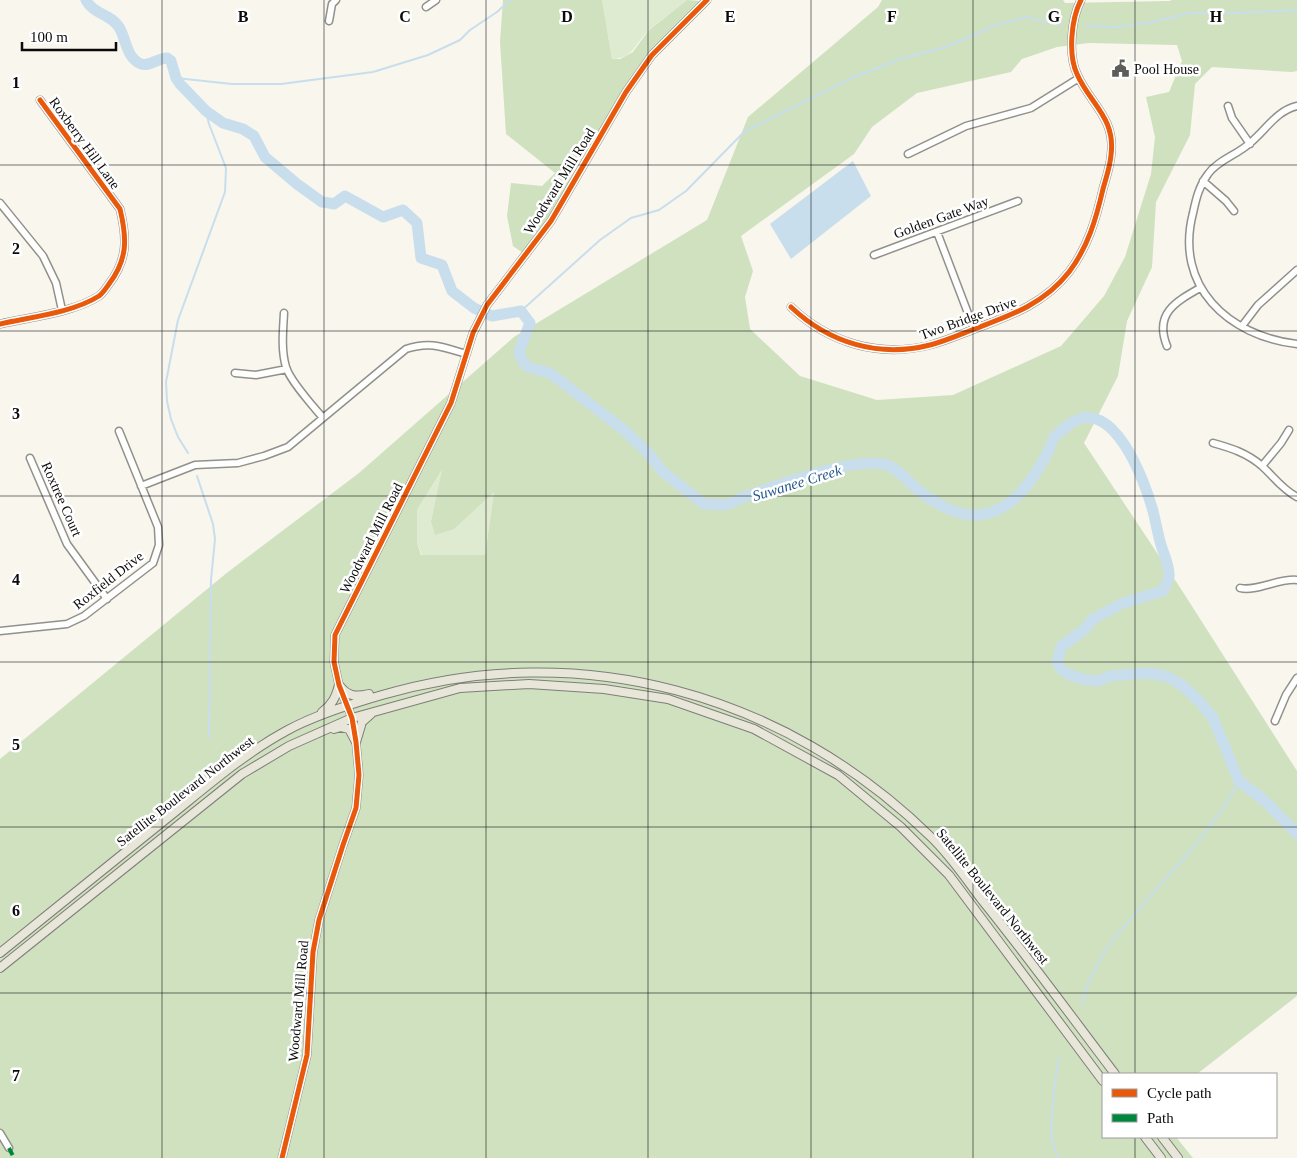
<svg xmlns="http://www.w3.org/2000/svg" width="1297" height="1158" font-family="Georgia,serif">
<style>
.green{fill:#dfebd0}
.forest{fill:#cfe1bf;fill-rule:evenodd}
.water{fill:#c8deed}
.lines{fill:none;stroke-linecap:round;stroke-linejoin:round}
.stream{stroke:#c8deed;stroke-width:2}
.river{stroke:#c8deed;stroke-width:11}
.minor-casing{stroke:#91908c;stroke-width:9}
.major-casing{stroke:#7e7e7a;stroke-width:10}
.minor{stroke:#fefefc;stroke-width:6}
.major{stroke:#e8e6d9;stroke-width:8}
.quiet{stroke:#00873e;stroke-width:4;stroke-dasharray:8 4;stroke-linecap:butt}
.cycleway-casing{stroke:#fff;stroke-width:8}
.cycleway{stroke:#e8590c;stroke-width:5}
.grid{fill:none;stroke:#0a0a0a;stroke-width:1;stroke-opacity:0.55}
.labels{text-anchor:middle;stroke-width:5;stroke-linejoin:round;paint-order:stroke}
.poi-label{font-size:14px;fill:#0a0a0a;stroke:#fff;text-anchor:start}
.street-label{font-size:14px;fill:#0a0a0a;stroke:#fff}
.water-label{font-size:15px;font-style:italic;fill:#24578b;stroke:#fff}
.grid-label{font-size:16px;text-anchor:middle;font-weight:bold;fill:#0a0a0a;stroke:#fff;stroke-width:5;stroke-linejoin:round;paint-order:stroke}
</style>
<rect width="100%" height="100%" fill="#f8f6ed"/>
<path class="green" d="M602,0H687C675,10 662,19 650,29C635,42 635,58 612,59Z
M443,469L431,520L475,508L494,491L485,555H422L417,543V510Z"/>
<path class="forest" d="M503,0H602L612,59H620L633,52L648,31L687,0L701,1L656,47L633,76L564,194L546,223L523,253L513,246L507,216L511,183L542,186L555,173L506,134L500,42Z
M882,0H1063L1065,3L1169,1L1172,0H1297V71L1292,72L1212,67L1195,84L1190,135L1156,202L1152,267L1127,321L1118,376L1084,443L1181,589L1297,771V996L1197,1074H1103V1137H1176L1193,1158H0V759L228,572L359,473L514,337L707,220L748,117L878,7ZM1089,43L1177,45L1182,61L1169,92L1146,97L1155,137L1151,174L1125,257L1104,296L1061,346L953,395L877,400L800,376L750,329L745,297L753,271L741,236L854,154L872,127L917,93L1011,72L1022,59L1057,47ZM442,470L431,521L435,535L454,529L494,492L485,555H421L417,543V510Z"/>
<path class="water" d="M853,161L871,196L791,259L770,224Z"/>
<g class="lines">
<path class="stream" d="M1086,26L1117,27L1157,21L1191,13H1239L1297,10
M176,78L232,84H281L373,72L428,55L460,40L470,30L497,12L510,0
M521,311L600,240L631,218L659,210L686,191L745,131L852,78L900,59L946,47L994,26L1026,17L1061,25
M188,453L178,437L171,419L167,401L166,382L178,320L225,192L226,168L209,124L206,111
M197,476L213,524L215,539L211,580L209,737
M1081,1005C1086,987 1094,969 1104,953C1112,939 1124,926 1135,914C1171,870 1213,832 1239,781
M1058,1158L1052,1141L1051,1124L1055,1082L1059,1058"/>
<path class="river" d="M86,0C93,14 111,14 119,27C126,38 126,58 141,64C149,67 158,58 167,58L171,61L176,78L180,84L206,111L223,123L243,129L254,136L265,157L297,184L322,202L329,203L334,204L345,196L383,217L403,210L417,223L421,258L442,265L452,291L474,308L492,316L521,311L530,323L519,352L522,360L528,367L550,373L624,430L648,453L663,472L704,504L723,505L732,503L741,498C772,487 857,455 887,465C900,470 906,480 916,488C932,502 956,516 977,515C1012,513 1032,481 1047,454C1050,448 1052,441 1055,436C1059,432 1065,428 1070,424C1113,393 1145,482 1153,511C1156,523 1158,536 1162,548C1165,557 1170,568 1169,577C1168,582 1164,587 1163,591L1123,603L1093,619L1085,629L1061,647L1057,662L1062,670L1068,674L1086,680L1098,681L1110,676L1147,673L1166,676L1182,685L1201,703L1213,718L1239,781L1264,800L1297,834"/>
<defs>
<path id="minor" d="M426,7L436,0
M329,21L332,4L336,0
M1228,106L1232,118L1250,144
M1297,106C1276,111 1266,130 1250,143C1237,155 1218,160 1208,174C1199,186 1196,199 1193,213C1174,286 1228,336 1297,344
M908,154L966,126L1031,108L1079,78
M1203,181L1226,201L1234,211
M0,203L43,256L56,283L62,310
M937,232L974,329
M874,255L1018,201
M791,307C829,343 879,358 930,345C946,341 961,334 977,328C1012,315 1045,303 1069,272C1088,247 1096,219 1103,189C1106,178 1110,167 1111,155C1116,118 1090,104 1077,74C1068,55 1071,19 1081,0
M284,313C283,331 281,350 286,367C290,381 313,406 323,418
M0,324C31,317 72,313 99,296C103,293 106,288 109,284C128,259 127,238 120,209L40,100
M1242,326L1258,305L1297,270
M1167,346C1154,314 1175,302 1200,288
M235,373L256,375L287,369
M1213,443C1231,448 1247,453 1262,466C1274,477 1282,489 1297,497
M30,458L67,544L107,599
M1262,466L1281,443L1289,430
M141,486L195,465L238,463L264,456L288,447L406,349C430,341 443,347 466,354
M1240,588C1256,592 1279,578 1297,580
M0,631L67,624L84,616L153,563L159,545L158,527L119,431
M1275,721L1286,695L1297,678
M0,1133L9,1148
M282,1158L307,1055L313,952L319,920L343,845L356,808L359,775L356,742L352,718L339,685L334,662L335,635L451,403L473,333L487,305L551,221L626,92L652,55L707,0"/>
<path id="major" d="M339,685C348,697 356,697 369,694
M322,712C332,705 336,697 339,685
M334,729L341,727L349,729L356,742
M356,742L362,722L371,714
M0,953C55,909 110,864 165,820C204,789 242,755 286,731C315,715 351,704 382,695C580,637 784,693 931,837C950,855 966,879 982,900C1028,957 1071,1016 1115,1074
M0,968L242,774L289,746L352,718L460,688L529,684L604,689L668,699L754,729L838,775L901,827L949,875L1103,1081
M1145,1137L1161,1158
M1162,1137L1178,1158"/>
</defs>
<use href="#minor" class="minor-casing"/>
<use href="#major" class="major-casing"/>
<use href="#minor" class="minor"/>
<use href="#major" class="major"/>
<path class="quiet" d="M9,1148L14,1158"/>
<defs>
<path id="cycleway" d="M791,307C829,343 879,358 930,345C946,341 961,334 977,328C1012,315 1045,303 1069,272C1088,247 1096,219 1103,189C1106,178 1110,167 1111,155C1116,118 1090,104 1077,74C1068,55 1071,19 1081,0
M0,324C31,317 72,313 99,296C103,293 106,288 109,284C128,259 127,238 120,209L40,100
M282,1158L307,1055L313,952L319,920L343,845L356,808L359,775L356,742L352,718L339,685L334,662L335,635L451,403L473,333L487,305L551,221L626,92L652,55L707,0"/>
</defs>
<use href="#cycleway" class="cycleway-casing"/>
<use href="#cycleway" class="cycleway"/>
</g>
<path class="grid" d="M162,0V1158M324,0V1158M486,0V1158M648,0V1158M811,0V1158M973,0V1158M1135,0V1074M0,165H1297M0,331H1297M0,496H1297M0,662H1297M0,827H1297M0,993H1297M1135,1137V1158"/>
<defs>
<symbol id="civic-bare" viewBox="-9 -9 18 18"><path d="M-.6-6.5H3V-4.5H.6V-3L4-1V1h2V6H-6V1h2V-1L-.6-3ZM-1.2 2.5V6h2.4V2.5Z" fill="#5d5d59" stroke="#fff" stroke-width="2.5" paint-order="stroke"/></symbol>
</defs>
<g fill-rule="evenodd">
<use href="#civic-bare" x="1108" y="56" width="25" height="25"/>
</g>
<g class="labels">
<g class="poi-label">
<text x="1134" y="74">Pool House</text>
</g>
<g class="street-label">
<text transform="translate(85 143) rotate(54)" y="5">Roxberry Hill Lane</text>
<text transform="translate(559 181) rotate(-58)" y="5">Woodward Mill Road</text>
<text transform="translate(941 217) rotate(-20)" y="5">Golden Gate Way</text>
<text transform="translate(968 318) rotate(-20)" y="5">Two Bridge Drive</text>
<text transform="translate(62 499) rotate(66)" y="5">Roxtree Court</text>
<text transform="translate(371 538) rotate(-63)" y="5">Woodward Mill Road</text>
<text transform="translate(108 580) rotate(-38)" y="5">Roxfield Drive</text>
<text transform="translate(185 791) rotate(-38)" y="5">Satellite Boulevard Northwest</text>
<text transform="translate(993 896) rotate(51)" y="5">Satellite Boulevard Northwest</text>
<text transform="translate(298 1001) rotate(-85)" y="5">Woodward Mill Road</text>
</g>
<g class="water-label">
<text transform="translate(797 483) rotate(-17)" y="5">Suwanee Creek</text>
</g>
</g>
<g class="grid-label">
<text x="243" y="22">B</text>
<text x="405" y="22">C</text>
<text x="567" y="22">D</text>
<text x="730" y="22">E</text>
<text x="892" y="22">F</text>
<text x="1054" y="22">G</text>
<text x="1216" y="22">H</text>
<text x="16" y="88">1</text>
<text x="16" y="254">2</text>
<text x="16" y="419">3</text>
<text x="16" y="585">4</text>
<text x="16" y="750">5</text>
<text x="16" y="916">6</text>
<text x="16" y="1081">7</text>
</g>
<rect x="1102" y="1073" width="175" height="65" fill="#ffffff" stroke="#9d9d9d"/>
<rect x="1112" y="1089" width="25" height="8" fill="#e8590c" stroke="#9d9d9d"/>
<text x="1147" y="1098" font-size="15" fill="#0a0a0a">Cycle path</text>
<rect x="1112" y="1114" width="25" height="8" fill="#00873e" stroke="#9d9d9d"/>
<text x="1147" y="1123" font-size="15" fill="#0a0a0a">Path</text>
<path d="M22 42v8h94v-8" fill="none" stroke="#0a0a0a" stroke-width="2.5"/>
<text x="30" y="42" font-size="15" fill="#0a0a0a" stroke="#ffffff" stroke-width="4" paint-order="stroke">100 m</text>
</svg>
